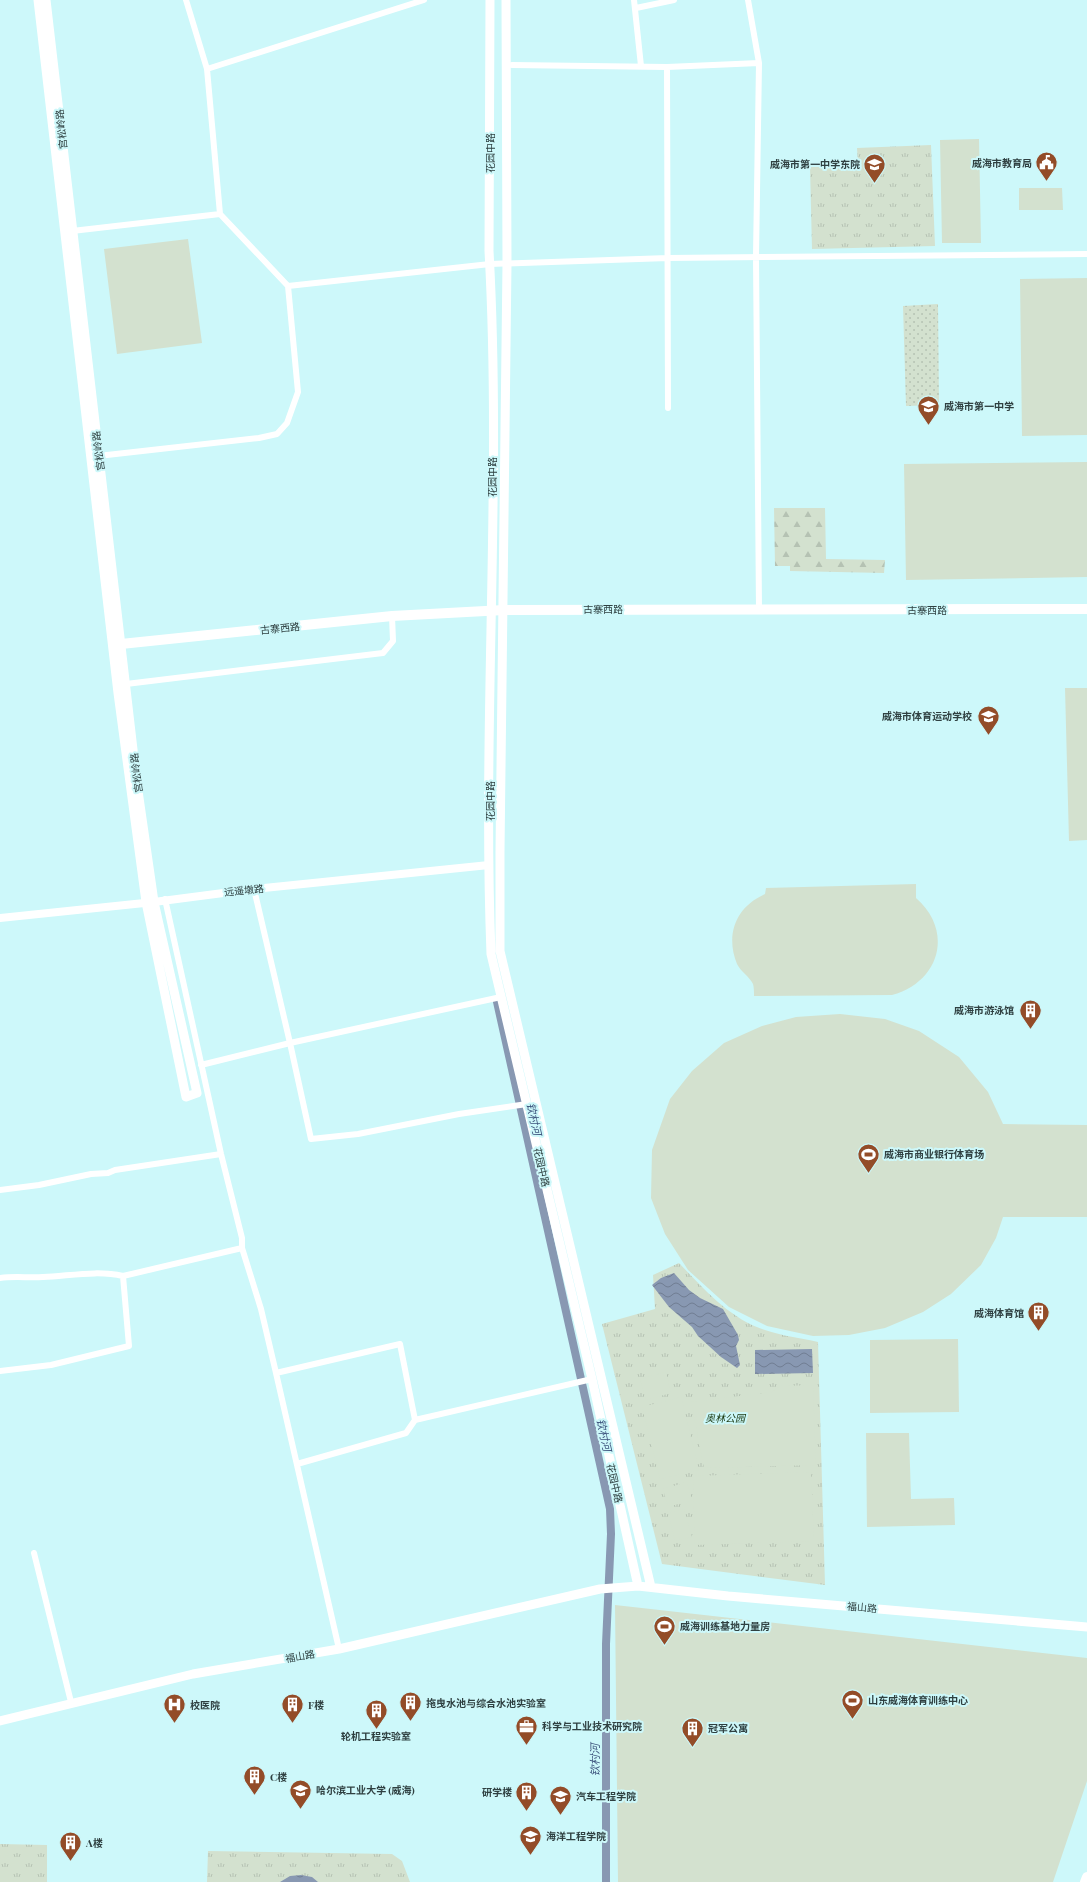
<svg xmlns="http://www.w3.org/2000/svg" width="1087" height="1882" font-family="'Playfair Display','Noto Sans SC',serif">
<style>
.grass{fill:url(#grass-dots)}
.forest{fill:url(#forest-firs)}
.park{fill:url(#park-tufts)}
.pitch{fill:#d3e1cf}
.water{fill:url(#water-waves)}
.lines{fill:none;stroke-linecap:round;stroke-linejoin:round}
.canal{stroke:#8898b2;stroke-width:8}
.minor{stroke:#fff;stroke-width:6}
.tertiary{stroke:#fff;stroke-width:8}
.secondary{stroke:#fff;stroke-width:9}
.primary{stroke:#fff;stroke-width:10}
.labels{text-anchor:middle;stroke-width:4;stroke-linejoin:round;paint-order:stroke}
.street-label{font-size:10px;fill:#2f4041;stroke:#cdf8fa}
.poi-label{font-size:10px;font-weight:bold;fill:#2f4041;stroke:#cdf8fa;text-anchor:start}
.park-label{font-size:10px;font-style:italic;fill:#1c3911;stroke:#cdf8fa}
.water-label{font-size:11px;font-style:italic;fill:#3e557e;stroke:#cdf8fa}
</style>
<defs>
<pattern id="grass-dots" width="8" height="8" patternUnits="userSpaceOnUse"><rect width="8" height="8" fill="#d3e1cf"/><path d="M2 2h.1M6 6h.1" fill="none" stroke="#b5c2b3" stroke-width="1.8" stroke-linecap="round"/></pattern>
<pattern id="forest-firs" width="22" height="20" patternUnits="userSpaceOnUse"><rect width="22" height="20" fill="#d3e1cf"/><path d="M5 1l3.5 6h-7zM16 11l3.5 6h-7z" fill="#b5c2b3"/></pattern>
<pattern id="park-tufts" width="24" height="20" patternUnits="userSpaceOnUse"><rect width="24" height="20" fill="#d3e1cf"/><path d="M3 7l-1-3M5 7V3M7 7l1-3M15 17l-1-3M17 17v-4M19 17l1-3" fill="none" stroke="#b5c2b3"/></pattern>
<pattern id="water-waves" width="16" height="10" patternUnits="userSpaceOnUse"><rect width="16" height="10" fill="#8898b2"/><path d="M0 5q4-4 8 0t8 0" fill="none" stroke="#707d92"/></pattern>
</defs>
<rect width="100%" height="100%" fill="#cdf8fa"/>
<path class="grass" d="M938,304L939,405L906,406L903,306Z"/>
<path class="forest" d="M774,508H825L826,559L885,560L884,573L790,571V566H775Z"/>
<path class="park" d="M931,145L935,246L812,249L810,167L858,165L857,148Z
M679,1263C704,1289 730,1319 765,1330C782,1336 801,1338 818,1342L825,1585L662,1564L602,1324L655,1309L653,1275Z
M0,1844L47,1845V1882H0Z
M208,1851L392,1854L402,1861L410,1882H207Z"/>
<path class="pitch" d="M979,139L981,243H942L940,140Z
M1019,188H1062L1063,210H1019Z
M188,239L202,343L117,354L104,249Z
M1087,278V435L1022,436L1020,279Z
M1087,462V577L906,580L904,464Z
M1065,688H1087V840L1069,841Z
M916,884V898C954,931 940,982 892,995L754,996C754,993 754,987 753,984C749,976 741,972 737,964C725,934 736,907 765,894L766,888Z
M840,1014L885,1019L919,1031L959,1057L988,1092L1003,1124L1087,1125V1217H1003L996,1238L981,1265L951,1294L923,1312L885,1328L849,1335L813,1336L767,1326L729,1307L688,1270L665,1234L651,1198L652,1150L670,1099L692,1071L724,1043L762,1026L796,1017Z
M958,1339L959,1412L870,1413V1340Z
M666,1372L671,1393L646,1400L640,1379Z
M813,1385L816,1465L704,1468L691,1402L772,1392L780,1386Z
M681,1397L699,1470L660,1479L642,1407Z
M866,1433H909L911,1499L954,1498L955,1525L867,1527Z
M811,1472L814,1541L695,1545L693,1476Z
M687,1482L692,1500L668,1507L663,1489Z
M684,1509L692,1537L675,1541L668,1513Z
M615,1605L1087,1658V1781L1053,1882H618Z"/>
<path class="water" d="M674,1273L689,1290L700,1298L723,1309L738,1335L739,1340L736,1346L740,1365L737,1368L721,1357L698,1336L692,1327L669,1307L652,1285L661,1278Z
M812,1349L813,1373L755,1374V1350Z
M301,1875L312,1877L318,1882H280L290,1876Z"/>
<g class="lines">
<path class="canal" d="M497,1002L610,1509L611,1534L606,1644V1882"/>
<path class="minor" d="M186,0L207,69L424,0
M634,0L641,66
M748,0L759,63L756,257L759,610
M636,8L674,0
M512,65L667,67L759,63
M667,67L668,408
M207,69L220,214
M72,231L220,214L288,286L490,264L668,258L1087,254
M98,456L259,438L277,434L287,423L298,392L288,286
M126,684L383,653L393,641L392,616
M254,889L290,1043L311,1139L358,1134L459,1114L527,1104
M165,899L221,1154L242,1238V1248L261,1309L276,1373L339,1649
M201,1065L290,1043L501,997
M0,1190L39,1185L91,1174L108,1173L115,1170L221,1154
M0,1278C14,1276 29,1278 43,1277C69,1276 97,1270 123,1276L242,1248
M0,1371L51,1365L129,1346L123,1276
M276,1373L400,1344L415,1420
M297,1464L406,1433L415,1420L592,1379
M34,1553L71,1702"/>
<path class="tertiary" d="M0,918L154,902L254,889L489,865"/>
<path class="secondary" d="M38,0L118,693L146,902L186,1097L197,1093L154,902L137,784L46,0
M490,0L489,251C502,485 482,720 491,954L592,1379L638,1586
M506,0L507,263L500,851V951L651,1587
M0,1721L193,1674L339,1649L600,1589L638,1586L728,1596L1087,1627"/>
<path class="primary" d="M121,644L392,616L504,610L1087,609
M1085,1882L1087,1877"/>
</g>
<defs>
<symbol id="civic-pin" viewBox="-11 -11 22 30"><path d="M0 17L-7.5 6A9.5 9.5 0 1 1 7.5 6Z" fill="#934c28" stroke="#cdf8fa"/><path d="M-.6-6.5H3V-4.5H.6V-3L4-1V1h2V6H-6V1h2V-1L-.6-3ZM-1.2 2.5V6h2.4V2.5Z" fill="#fff"/></symbol>
<symbol id="school-pin" viewBox="-11 -11 22 30"><path d="M0 17L-7.5 6A9.5 9.5 0 1 1 7.5 6Z" fill="#934c28" stroke="#cdf8fa"/><path d="M0-5L7-2L0 1L-7-2ZM-4 1L0 2.5L4 1V4Q0 6-4 4Z" fill="#fff"/></symbol>
<symbol id="university-pin" viewBox="-11 -11 22 30"><path d="M0 17L-7.5 6A9.5 9.5 0 1 1 7.5 6Z" fill="#934c28" stroke="#cdf8fa"/><path d="M0-5L7-2L0 1L-7-2ZM-4 1L0 2.5L4 1V4Q0 6-4 4Z" fill="#fff"/></symbol>
<symbol id="building-pin" viewBox="-11 -11 22 30"><path d="M0 17L-7.5 6A9.5 9.5 0 1 1 7.5 6Z" fill="#934c28" stroke="#cdf8fa"/><path d="M-4-6H4V6H1V3H-1V6H-4ZM-2.5-4.3h1.7v1.8h-1.7ZM.8-4.3h1.7v1.8H.8ZM-2.5-1h1.7V.8h-1.7ZM.8-1h1.7V.8H.8Z" fill="#fff"/></symbol>
<symbol id="stadium-pin" viewBox="-11 -11 22 30"><path d="M0 17L-7.5 6A9.5 9.5 0 1 1 7.5 6Z" fill="#934c28" stroke="#cdf8fa"/><path d="M0-5a6.5 5 0 1 0 0 10a6.5 5 0 1 0 0-10ZM-3.5-1.8h7v3.6h-7Z" fill="#fff"/></symbol>
<symbol id="hospital-pin" viewBox="-11 -11 22 30"><path d="M0 17L-7.5 6A9.5 9.5 0 1 1 7.5 6Z" fill="#934c28" stroke="#cdf8fa"/><path d="M-5-5h3v3.5h4V-5h3V5h-3V1.5h-4V5h-3Z" fill="#fff"/></symbol>
<symbol id="office-pin" viewBox="-11 -11 22 30"><path d="M0 17L-7.5 6A9.5 9.5 0 1 1 7.5 6Z" fill="#934c28" stroke="#cdf8fa"/><path d="M-6-3h4V-5.5h4V-3h4V5H-6ZM-1-4.5V-3h2v-1.5ZM-6 0V1H6V0Z" fill="#fff"/></symbol>
</defs>
<g fill-rule="evenodd">
<use href="#civic-pin" x="1034" y="150" width="25" height="34"/>
<use href="#school-pin" x="862" y="152" width="25" height="34"/>
<use href="#school-pin" x="916" y="394" width="25" height="34"/>
<use href="#university-pin" x="976" y="704" width="25" height="34"/>
<use href="#building-pin" x="1018" y="998" width="25" height="34"/>
<use href="#stadium-pin" x="856" y="1142" width="25" height="34"/>
<use href="#building-pin" x="1026" y="1300" width="25" height="34"/>
<use href="#stadium-pin" x="652" y="1614" width="25" height="34"/>
<use href="#stadium-pin" x="840" y="1688" width="25" height="34"/>
<use href="#building-pin" x="398" y="1690" width="25" height="34"/>
<use href="#hospital-pin" x="162" y="1692" width="25" height="34"/>
<use href="#building-pin" x="280" y="1692" width="25" height="34"/>
<use href="#building-pin" x="364" y="1698" width="25" height="34"/>
<use href="#office-pin" x="514" y="1714" width="25" height="34"/>
<use href="#building-pin" x="680" y="1716" width="25" height="34"/>
<use href="#building-pin" x="242" y="1764" width="25" height="34"/>
<use href="#university-pin" x="288" y="1778" width="25" height="34"/>
<use href="#building-pin" x="514" y="1780" width="25" height="34"/>
<use href="#university-pin" x="548" y="1784" width="25" height="34"/>
<use href="#university-pin" x="518" y="1824" width="25" height="34"/>
<use href="#building-pin" x="58" y="1830" width="25" height="34"/>
</g>
<g class="labels">
<g class="street-label">
<text transform="translate(61 129) rotate(-96)" y="4">宫松岭路</text>
<text transform="translate(490 153) rotate(-90)" y="4">花园中路</text>
<text transform="translate(98 451) rotate(-97)" y="4">宫松岭路</text>
<text transform="translate(492 477) rotate(-90)" y="4">花园中路</text>
<text x="603" y="613">古寨西路</text>
<text x="927" y="614">古寨西路</text>
<text transform="translate(280 628) rotate(-6)" y="4">古寨西路</text>
<text transform="translate(136 773) rotate(-97)" y="4">宫松岭路</text>
<text transform="translate(490 801) rotate(-90)" y="4">花园中路</text>
<text transform="translate(244 890) rotate(-6)" y="4">远遥墩路</text>
<text transform="translate(542 1167) rotate(77)" y="4">花园中路</text>
<text transform="translate(615 1483) rotate(77)" y="4">花园中路</text>
<text transform="translate(862 1607) rotate(5)" y="4">福山路</text>
<text transform="translate(300 1656) rotate(-10)" y="4">福山路</text>
</g>
<g class="poi-label">
<text x="1032" y="167" text-anchor="end">威海市教育局</text>
<text x="860" y="168" text-anchor="end">威海市第一中学东院</text>
<text x="944" y="410">威海市第一中学</text>
<text x="972" y="720" text-anchor="end">威海市体育运动学校</text>
<text x="1014" y="1014" text-anchor="end">威海市游泳馆</text>
<text x="884" y="1158">威海市商业银行体育场</text>
<text x="1024" y="1317" text-anchor="end">威海体育馆</text>
<text x="680" y="1630">威海训练基地力量房</text>
<text x="868" y="1704">山东威海体育训练中心</text>
<text x="426" y="1707">拖曳水池与综合水池实验室</text>
<text x="190" y="1709">校医院</text>
<text x="308" y="1709">F楼</text>
<text x="542" y="1730">科学与工业技术研究院</text>
<text x="708" y="1732">冠军公寓</text>
<text x="376" y="1740" text-anchor="middle">轮机工程实验室</text>
<text x="270" y="1781">C楼</text>
<text x="316" y="1794">哈尔滨工业大学 (威海)</text>
<text x="512" y="1796" text-anchor="end">研学楼</text>
<text x="576" y="1800">汽车工程学院</text>
<text x="546" y="1840">海洋工程学院</text>
<text x="86" y="1847">A楼</text>
</g>
<g class="park-label">
<text x="725" y="1422">奥林公园</text>
</g>
<g class="water-label">
<text transform="translate(534 1119) rotate(77)" y="4">钦村河</text>
<text transform="translate(604 1435) rotate(77)" y="4">钦村河</text>
<text transform="translate(595 1760) rotate(-90)" y="4">钦村河</text>
</g>
</g>
</svg>
